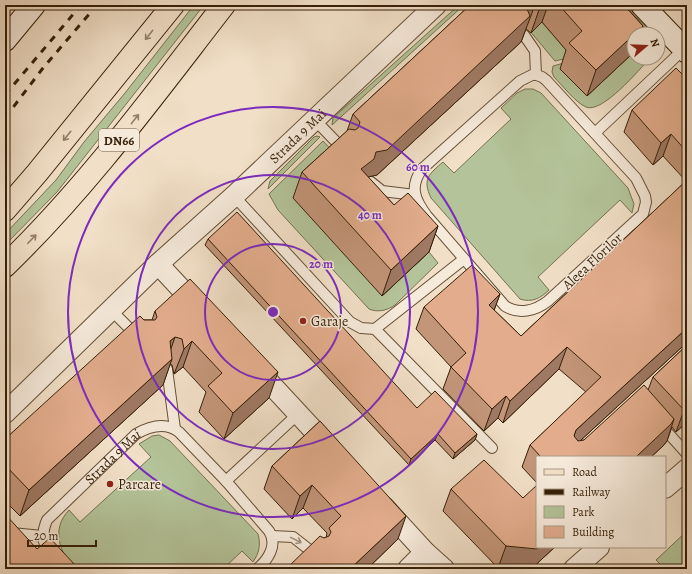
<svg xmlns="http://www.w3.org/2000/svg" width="692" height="574" font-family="Alegreya,serif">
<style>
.green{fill:#b4c399;stroke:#757150}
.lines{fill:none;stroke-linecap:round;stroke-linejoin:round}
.lane-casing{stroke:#654f37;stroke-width:12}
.street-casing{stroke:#654f37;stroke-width:22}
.secondary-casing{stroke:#361f07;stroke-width:24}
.primary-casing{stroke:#361f07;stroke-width:24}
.lane{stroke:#f6eadb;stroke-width:10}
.street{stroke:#f6eadb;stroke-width:20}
.secondary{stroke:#f6eadb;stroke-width:22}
.primary{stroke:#f1dfc7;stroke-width:22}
.rail{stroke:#361f07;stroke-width:3;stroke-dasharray:7 7;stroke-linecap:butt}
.wall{fill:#c39579;stroke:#361f07}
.shaded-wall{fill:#9f7963;stroke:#361f07}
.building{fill:#e3ad8d;stroke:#361f07}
.oneway{stroke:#947f67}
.oneway2{stroke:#a08f7c}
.ring{fill:none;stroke:#7b2cbf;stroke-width:2}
.poi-dot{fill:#8f2418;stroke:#f6eadb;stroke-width:1.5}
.labels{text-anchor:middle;stroke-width:3;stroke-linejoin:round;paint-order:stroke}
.shield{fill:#f6eadb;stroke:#705c47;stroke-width:1}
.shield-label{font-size:13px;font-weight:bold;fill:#361f07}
.street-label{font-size:14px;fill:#361f07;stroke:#f6eadb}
.poi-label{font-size:14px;fill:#361f07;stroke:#f6eadb;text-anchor:start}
.centre{fill:#7b2cbf;stroke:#f6eadb;stroke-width:2}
.ring-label{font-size:12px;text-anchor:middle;font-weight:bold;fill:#7b2cbf;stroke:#f6eadb;stroke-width:3;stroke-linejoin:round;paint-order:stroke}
</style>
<rect width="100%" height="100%" fill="#f1dfc7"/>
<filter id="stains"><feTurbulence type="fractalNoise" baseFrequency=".005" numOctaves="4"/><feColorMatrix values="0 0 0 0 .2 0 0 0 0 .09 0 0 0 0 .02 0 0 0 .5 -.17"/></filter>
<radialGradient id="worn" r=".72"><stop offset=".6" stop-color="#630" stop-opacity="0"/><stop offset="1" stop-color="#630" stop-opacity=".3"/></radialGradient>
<path class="green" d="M194,5H204L57,192L5,245V234L56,180L84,142L125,93Z
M459,5H464L332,125L333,118Z
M591,5H625L652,34H634V58H650C639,70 602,114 586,107C576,103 562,85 554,77L552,72L553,66L564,63Z
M541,21L572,57L555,61L529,30Z
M525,89H533L541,93L628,188L634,204L632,213L620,200L538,277L549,290C541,298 532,303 520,299L431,198C422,179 429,174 443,162L454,173L511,119L501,108L517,93Z
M317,136L320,137L268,189L270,181L314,137Z
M323,141L338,157L382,296L429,252L438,263L395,305C388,310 378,313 369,309L278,210L269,194Z
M159,435L170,441L258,534C261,545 259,553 253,562L242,551L223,569H75C59,552 51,529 69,510L80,522L151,457L139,444L152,436Z
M687,531V569H665L656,560Z"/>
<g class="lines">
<defs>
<g id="lane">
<path d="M524,35L535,51L536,75"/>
<path d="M534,74L542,77L546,80L636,178L645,196L646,202L643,214L548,301C535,311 519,315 505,306L427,216C415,200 409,187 422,169L520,81Z"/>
<path d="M314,119L344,150"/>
<path d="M595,133L685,48"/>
<path d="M371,182L382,191L415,195"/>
<path d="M234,196L350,322L361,328L375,329L492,448"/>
<path d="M111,310L137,336"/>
<path d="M375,329L464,259"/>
<path d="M167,369L175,429"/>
<path d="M660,424L687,454"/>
<path d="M226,481L299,413"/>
<path d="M5,525L12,533L42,536"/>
<path d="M272,536L293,537L316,555"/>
<path id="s1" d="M61,569C47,554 38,540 47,520L136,434C150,426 166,422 179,432L226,481L269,531C278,545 268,560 257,569"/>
</g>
<g id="street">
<path d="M158,264L199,308"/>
<path d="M254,366L330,448"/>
<path id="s2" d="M5,413L158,264L234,196L436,5"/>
<path d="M665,488L687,469"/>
<path d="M384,507L425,552L444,569"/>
<path d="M408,569L425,552"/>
<path d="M574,569L599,547"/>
</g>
<path id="secondary" d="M642,5L687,52
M5,40L34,5"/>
<path id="primary" d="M5,210L37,173L173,5
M5,266C87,187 154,95 224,5"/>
</defs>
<use href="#lane" class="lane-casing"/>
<use href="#street" class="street-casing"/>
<use href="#secondary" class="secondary-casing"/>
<use href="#primary" class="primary-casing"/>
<use href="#lane" class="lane"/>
<use href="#street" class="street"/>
<use href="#secondary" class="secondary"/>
<use href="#primary" class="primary"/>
<path class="rail" d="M5,95L81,5
M5,118L43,68L97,5"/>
</g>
<path class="wall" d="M470,5H624L643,26L640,34H634V52L587,96L560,69L566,50L542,22L531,33L526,29L521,42L377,175L368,177L394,205L438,226L429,252L382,296L293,198L302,172L347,131L353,114Z
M687,79V345H686L683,346L580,441L584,440L648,390L653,377L687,345V422L676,432L672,427L667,441L663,446L651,457H537V483L522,467L530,445L586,392L559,369L503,423L498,418L484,431L443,389L451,367L416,329L424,307L500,294L494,310L521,336L686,181L663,156L653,165L624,132L632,110Z
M208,239L417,408L477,434L475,440L453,459L435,440L409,465L205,245Z
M155,311L269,398L224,439L199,412L206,392L183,367L174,374L172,365L170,364L163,385L20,516L5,501V439L144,320H152Z
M320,421L398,539L367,569H286L324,538H326L327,533L303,508L292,519L264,489L272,466Z
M451,489L523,498L555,547L531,569H512L498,568L443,511Z"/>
<path class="shaded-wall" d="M529,5H535L521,42L377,175L368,177L361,169L376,152L527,9Z
M542,5H548L542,22L531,33L540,7Z
M643,26L640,34H634Z
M634,34V52L587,96L596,70Z
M671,134L663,156L653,165L661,143Z
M438,226L429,252L382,296L391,270Z
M500,294L492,316L489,305Z
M687,328V342L686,345L683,346L568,452L576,430Z
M175,337L166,363L170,341Z
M192,341L183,367L174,374L184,349Z
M567,347L559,369L503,423L510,401Z
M172,359L163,385L20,516L29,490Z
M278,372L269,398L224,439L233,413Z
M506,396L498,418L484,431L492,409Z
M687,408V422L676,432L684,410Z
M674,419L667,441L663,446L651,457H636Z
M438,434L435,440L409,465L411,459Z
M477,434L475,440L453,459L455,453Z
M312,485L303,508L292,519L300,496Z
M406,516L398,539L367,569H350Z
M506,546L539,547H555L531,569H512L498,568Z"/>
<path class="building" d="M470,5H529L527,9L530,16L387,150L376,152L374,159L361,169L394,205L408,193L438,226L391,270L302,172L349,129L355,130L358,128L360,122L353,114Z
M559,5H624L643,26L596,70L569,43L582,31Z
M676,68L687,79V152L671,134L661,143L632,110Z
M687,180V328L576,430L574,436L578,441L584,440L644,385L674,419L671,424L636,457H541L530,445L601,377L567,347L510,401L506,396L492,409L451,367L466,353L424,307L472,265L500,294L489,305L521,336Z
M237,212L417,408L435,391L477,434L455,453L438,434L411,459L208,239Z
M190,279L278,372L233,413L208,386L222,373L192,341L184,349L182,339L175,337L170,341L172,359L29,490L5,465V439L140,316L144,320H155L157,317L155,311Z
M687,345V408L684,410L653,377Z
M320,421L406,516L350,569H286L320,536L324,538L329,536L331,532L329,528L341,516L312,485L300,496L272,466Z
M484,460L523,498L537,485V547H539L537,549L506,546L451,489Z
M5,514L37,549L50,538L75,565L71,569H5Z"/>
<defs><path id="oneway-shaft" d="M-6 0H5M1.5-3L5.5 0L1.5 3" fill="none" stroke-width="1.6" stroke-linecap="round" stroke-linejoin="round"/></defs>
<g class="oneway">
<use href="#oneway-shaft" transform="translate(149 35) rotate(129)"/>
<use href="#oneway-shaft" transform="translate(135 119) rotate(-52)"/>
<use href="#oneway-shaft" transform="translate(67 136) rotate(129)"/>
<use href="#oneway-shaft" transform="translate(32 239) rotate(-46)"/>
</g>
<use class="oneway2" href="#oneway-shaft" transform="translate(296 540) rotate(26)"/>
<g class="ring">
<circle cx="273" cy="312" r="68"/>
<circle cx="273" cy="312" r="137"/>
<circle cx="273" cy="312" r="205"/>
</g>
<g class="poi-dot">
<circle cx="303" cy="321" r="4"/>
<circle cx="110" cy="484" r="4"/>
</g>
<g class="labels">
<rect class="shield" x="99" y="129" width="40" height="22" rx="3"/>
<g class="shield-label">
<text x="119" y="145">DN66</text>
</g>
<g class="street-label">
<text dy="5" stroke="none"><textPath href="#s2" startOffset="403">Strada 9 Mai</textPath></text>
<text transform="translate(592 261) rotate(-43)" y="5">Aleea Florilor</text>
<text dy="5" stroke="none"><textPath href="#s1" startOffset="146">Strada 9 Mai</textPath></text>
</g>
<g class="poi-label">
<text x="311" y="326">Garaje</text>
<text x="118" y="489">Parcare</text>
</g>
</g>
<circle cx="273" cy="312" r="6" class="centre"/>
<g class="ring-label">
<text x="418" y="171">60 m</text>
<text x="370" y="219">40 m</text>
<text x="321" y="268">20 m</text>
</g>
<rect width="692" height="574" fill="none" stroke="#f1dfc7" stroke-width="20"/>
<rect x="6" y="6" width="680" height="562" fill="none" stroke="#361f07" stroke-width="2"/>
<rect x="10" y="10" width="672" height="554" fill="none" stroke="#361f07"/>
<rect x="536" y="456" width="130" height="92" fill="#f6eadb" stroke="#a99986"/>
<rect x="544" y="469" width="20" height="6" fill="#f1dfc7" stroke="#a99986"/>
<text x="572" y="476" font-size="12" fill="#361f07">Road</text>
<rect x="544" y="489" width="20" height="6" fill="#361f07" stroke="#a99986"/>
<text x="572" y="496" font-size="12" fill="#361f07">Railway</text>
<rect x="544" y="506" width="20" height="12" fill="#b4c399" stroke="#a99986"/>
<text x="572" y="516" font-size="12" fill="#361f07">Park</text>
<rect x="544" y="526" width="20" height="12" fill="#e3ad8d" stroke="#a99986"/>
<text x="572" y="536" font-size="12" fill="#361f07">Building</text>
<g transform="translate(646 46) rotate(71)"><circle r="19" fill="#f6eadb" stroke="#a99986"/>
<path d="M0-3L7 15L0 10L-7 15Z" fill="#8f2418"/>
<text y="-6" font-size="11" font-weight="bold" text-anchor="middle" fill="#361f07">N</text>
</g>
<path d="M28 540v6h68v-6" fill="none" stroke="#361f07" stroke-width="2"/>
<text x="34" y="540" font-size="12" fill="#361f07" stroke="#f6eadb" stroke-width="3" paint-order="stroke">20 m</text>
<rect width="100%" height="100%" filter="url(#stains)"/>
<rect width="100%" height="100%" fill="url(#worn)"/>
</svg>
